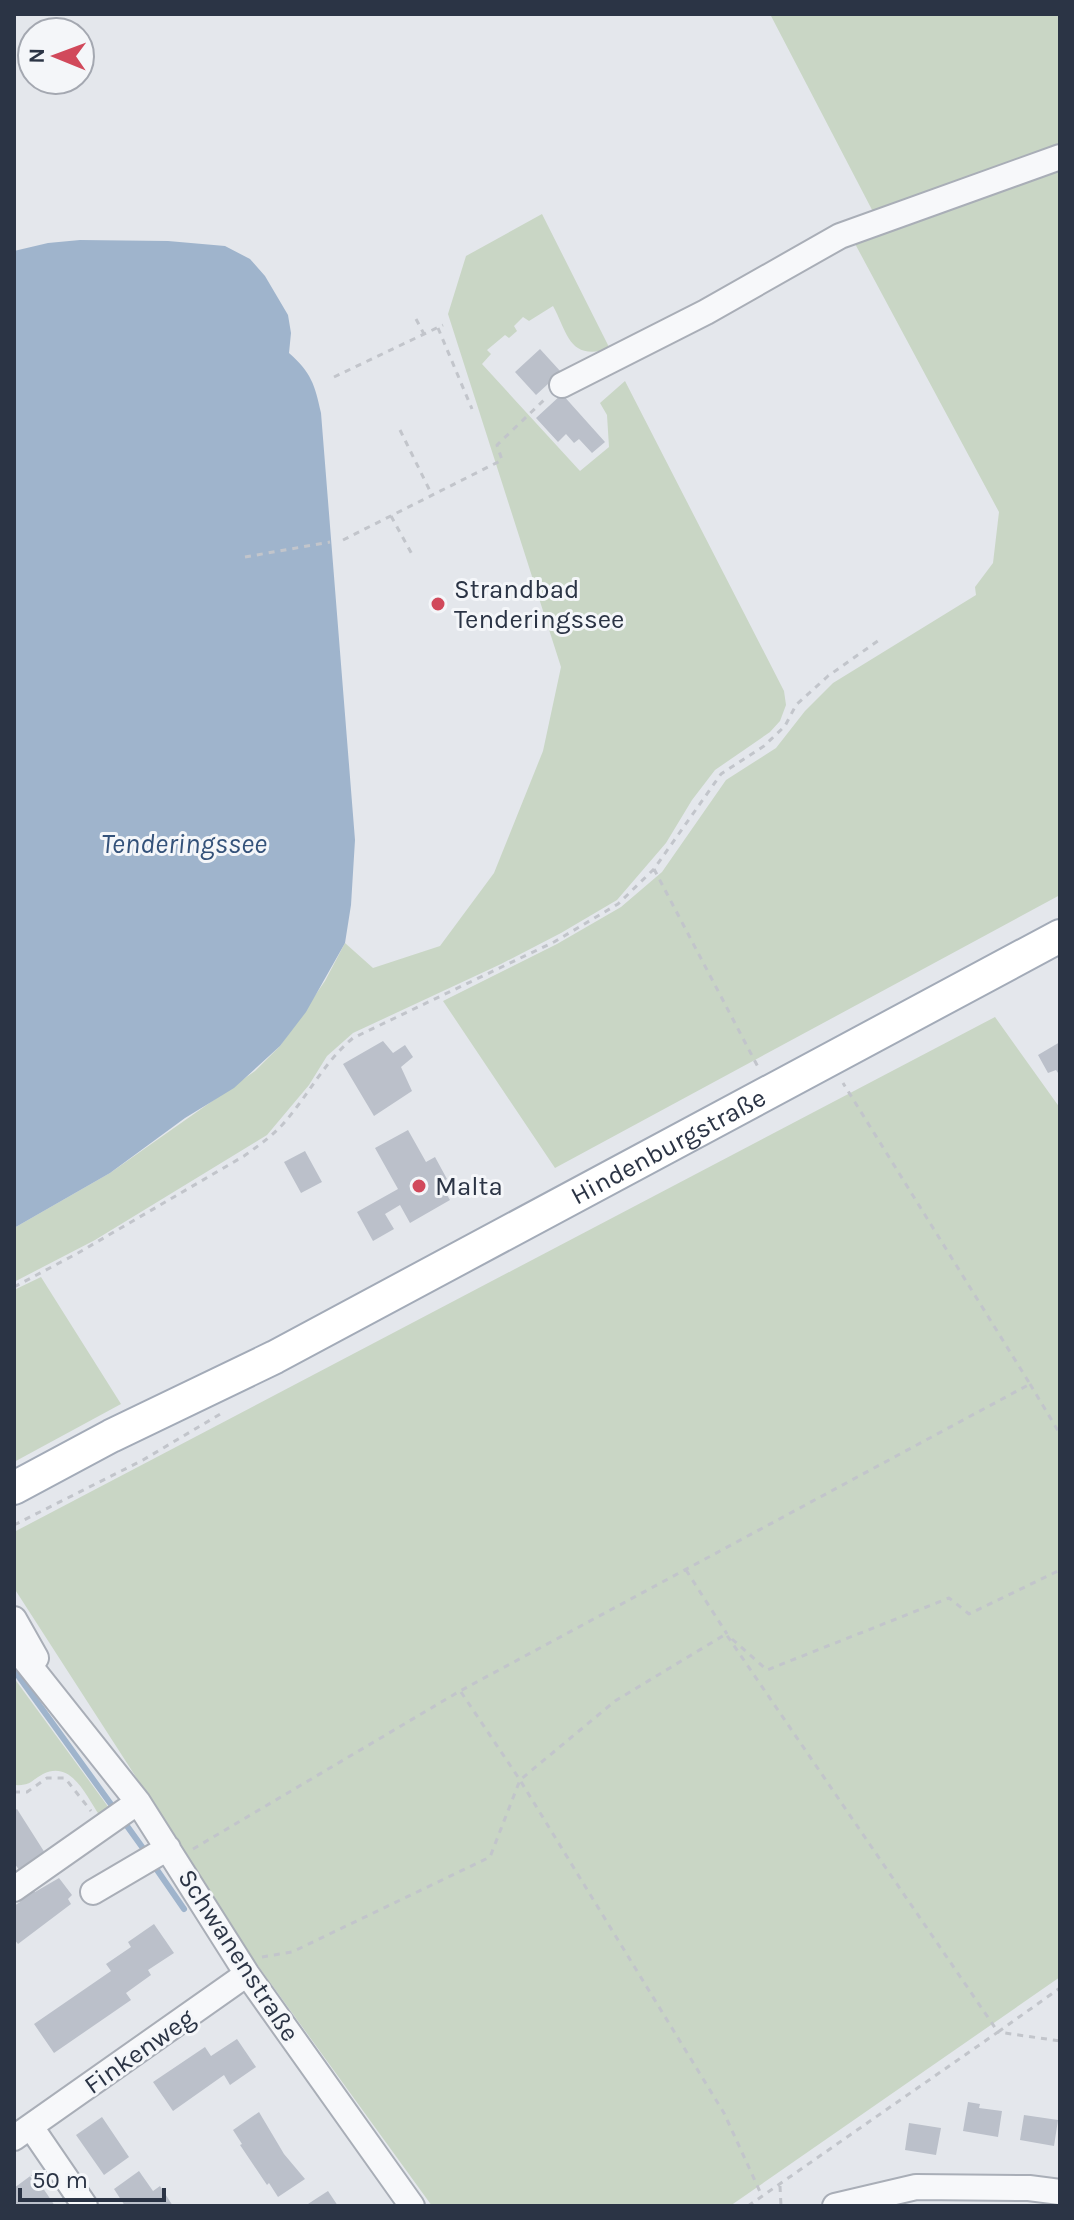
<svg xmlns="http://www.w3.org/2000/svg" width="1074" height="2220" font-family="Karla,sans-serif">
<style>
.green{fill:#c9d6c5}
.water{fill:#9fb4cc}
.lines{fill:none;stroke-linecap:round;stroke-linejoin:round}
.stream{stroke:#9fb4cc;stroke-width:6}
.building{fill:#bbc0ca}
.minor-casing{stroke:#a9aeb7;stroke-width:28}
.major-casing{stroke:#a3abb8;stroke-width:36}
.path{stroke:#c2c5cb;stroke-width:3;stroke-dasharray:6 6;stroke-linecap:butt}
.minor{stroke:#f7f8fa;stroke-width:24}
.major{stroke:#fff;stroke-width:32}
.poi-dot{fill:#d1495b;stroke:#f4f6f9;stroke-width:3}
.labels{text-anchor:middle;stroke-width:6;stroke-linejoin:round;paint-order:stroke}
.poi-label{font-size:26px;fill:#2b3445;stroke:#f4f6f9;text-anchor:start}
.street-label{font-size:26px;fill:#2b3445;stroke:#f4f6f9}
.water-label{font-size:28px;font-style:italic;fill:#34527a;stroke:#f4f6f9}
</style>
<rect width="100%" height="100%" fill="#e4e7ec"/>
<path class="green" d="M770,14H1060V895L555,1168L443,1001L557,944L621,907L662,872L726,780L776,748L805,711L833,683L976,595L975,587L993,563L999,512L853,240L882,229Z
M542,214L610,349C569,360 569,336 553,306L529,321L523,317L514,326L517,331L509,338L505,335L487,350L491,354L482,364L580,471L609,447L607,415L600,403L625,381L784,691L786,705L780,721L770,732L715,770L692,800L666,843L617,900L561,933L501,964L353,1033L327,1056L309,1085L267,1135L95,1240L14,1282V1228L110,1173L255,1071L280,1046L325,981L345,943L373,968L440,946L494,873L543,751L561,667L448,314L466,256Z
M995,1017L1060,1108V1977L730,2206H432L256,1963L14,1588V1532Z
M41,1277L121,1404L14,1462V1290Z
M14,1678L109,1808L100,1816C86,1796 72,1760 43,1774C30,1781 31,1786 14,1785Z"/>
<path class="water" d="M80,240L168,241L225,246L250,259L265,276L288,315L291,333L289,353C311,372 315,385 321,413L355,840L351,905L345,943L306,1012L280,1046L234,1088L185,1118L110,1173L14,1228V251L48,243Z"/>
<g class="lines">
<path class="stream" d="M14,1670L113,1807
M122,1819L145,1851
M155,1867L184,1909"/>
</g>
<path class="building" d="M540,349L561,372L536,395L515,372Z
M562,394L605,442L592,453L579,439L574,443L566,434L558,442L536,418Z
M383,1041L393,1053L405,1045L413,1057L401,1067L412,1091L374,1116L343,1064Z
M1060,1042V1076L1056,1070L1048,1073L1038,1055Z
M408,1130L426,1162L435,1157L447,1179L440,1183L450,1200L410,1223L400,1205L385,1214L394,1229L373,1241L357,1212L398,1189L375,1148Z
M305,1151L322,1182L301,1193L284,1162Z
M17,1809L45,1853L20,1871L14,1863V1811Z
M59,1878L72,1895L68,1899L71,1904L18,1944L14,1939V1906L20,1902L16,1897L30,1886L35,1892Z
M154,1924L174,1953L148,1970L151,1975L126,1993L131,2000L54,2053L34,2024L111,1971L106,1964L131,1947L128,1942Z
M237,2039L256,2067L230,2085L224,2075L173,2111L153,2082L205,2047L211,2056Z
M968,2102L980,2104L979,2108L1002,2111L998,2137L963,2131Z
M259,2112L284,2154L305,2179L278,2197L269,2183L267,2185L240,2145L242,2144L233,2130Z
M1024,2115L1058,2120L1054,2146L1020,2140Z
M102,2117L129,2157L104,2175L76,2135Z
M909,2123L941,2128L936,2155L905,2150Z
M139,2171L153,2191L160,2186L173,2206H125L114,2189Z
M33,2174L47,2194L55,2206H17L14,2202V2188Z
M328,2191L338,2206H305L314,2200Z"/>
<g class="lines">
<defs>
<path id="minor" d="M562,385L706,312L840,236L1060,157
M14,1619L36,1658
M14,1646L138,1802L247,1974L412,2206
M14,1889L138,1802
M93,1892L168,1848
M31,2127L85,2206
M14,2138L247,1974
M835,2206L916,2187L1029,2188L1060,2192"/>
<g id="major">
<path id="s1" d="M14,1488L111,1436L275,1357L1060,936"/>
</g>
</defs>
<use href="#minor" class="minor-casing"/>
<use href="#major" class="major-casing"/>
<path class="path" d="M416,319L424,334
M438,328L472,409
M334,377L443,325
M400,430L432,495
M391,516L414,558
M343,540L502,460L497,445L545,399
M245,557L330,542
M654,869L758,1067
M14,1287L78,1253L244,1156C258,1146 271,1137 283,1124C308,1096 324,1062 353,1038L554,942L618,904L654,869L721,774L764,746L785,726L796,705L828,676L882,638
M1030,1384L1060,1434
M14,1525L143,1460L222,1413
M686,1570L727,1634
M732,1639L767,1670L949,1598L969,1614L1060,1570
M461,1692L520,1780L724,2113L762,2196
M14,1792H27L47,1778H65L91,1811
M193,1849L460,1691L1030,1384L843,1083
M262,1957L292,1952L490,1857L520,1780L615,1701L726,1634L998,2032L1060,1988
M780,2186L781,2206
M748,2206L998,2032L1060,2041"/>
<use href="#minor" class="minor"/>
<use href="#major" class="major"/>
</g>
<g class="poi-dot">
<circle cx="438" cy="604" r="8"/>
<circle cx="419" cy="1186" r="8"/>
</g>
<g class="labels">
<g class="poi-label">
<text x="454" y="598">Strandbad<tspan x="454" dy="30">Tenderingssee</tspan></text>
<text x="435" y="1195">Malta</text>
</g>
<g class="street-label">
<text dy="9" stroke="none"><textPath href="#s1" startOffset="738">Hindenburgstraße</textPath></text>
<text transform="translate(239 1955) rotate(57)" y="9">Schwanenstraße</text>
<text transform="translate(139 2051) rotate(-35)" y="9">Finkenweg</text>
</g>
<g class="water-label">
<text x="184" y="853">Tenderingssee</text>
</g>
</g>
<rect width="1074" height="2220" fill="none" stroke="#2b3445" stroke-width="32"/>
<g transform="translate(56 56) rotate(271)"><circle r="38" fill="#f4f6f9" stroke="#a4a8b1" stroke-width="2"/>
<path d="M0-6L14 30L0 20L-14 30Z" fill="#d1495b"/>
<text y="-12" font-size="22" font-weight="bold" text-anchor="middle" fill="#2b3445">N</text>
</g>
<path d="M20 2188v12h144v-12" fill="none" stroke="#2b3445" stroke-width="4"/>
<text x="32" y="2188" font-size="24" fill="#2b3445" stroke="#f4f6f9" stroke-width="6" paint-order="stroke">50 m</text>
</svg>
